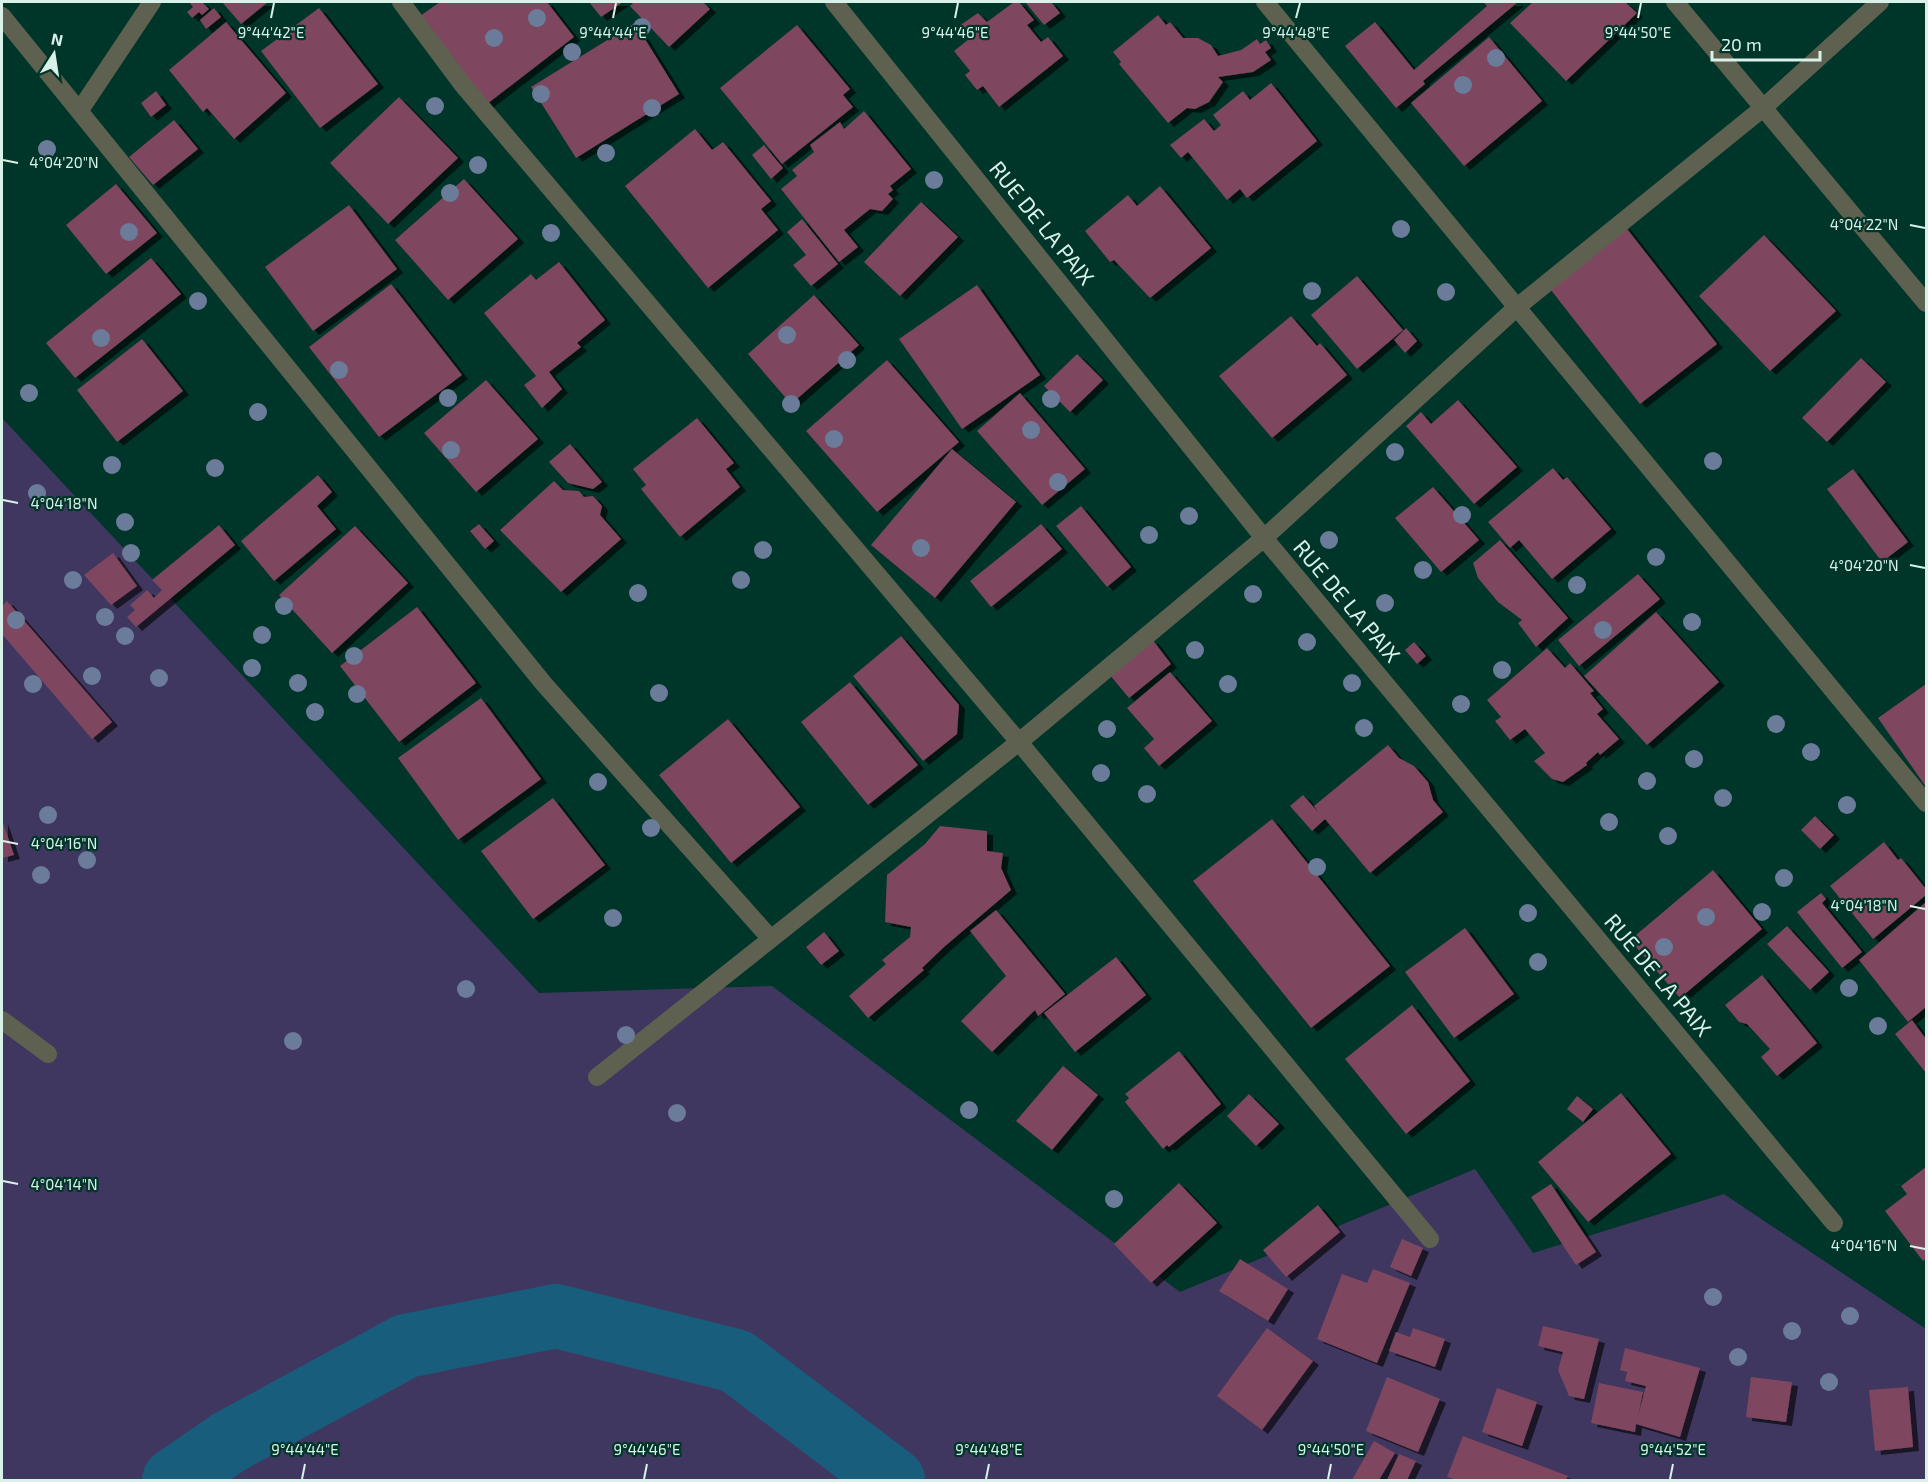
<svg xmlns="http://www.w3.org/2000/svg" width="1928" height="1482" font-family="'Exo 2',sans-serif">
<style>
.green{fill:#403760}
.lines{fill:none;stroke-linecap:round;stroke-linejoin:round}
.river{stroke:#185d7c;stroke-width:64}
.building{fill:#7e465f;filter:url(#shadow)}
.minor{stroke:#5f6150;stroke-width:18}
.tree{fill:#6b7c9a}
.ticks{fill:none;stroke:#d9f2e9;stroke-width:2}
.labels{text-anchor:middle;stroke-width:4.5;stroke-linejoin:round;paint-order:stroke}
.street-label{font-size:22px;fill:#d9f2e9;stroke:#003529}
.ticks-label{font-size:15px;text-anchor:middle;fill:#d9f2e9;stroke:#003529;stroke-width:4.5;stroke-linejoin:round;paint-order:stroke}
</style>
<defs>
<filter id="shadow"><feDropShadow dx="6" dy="4" stdDeviation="0" flood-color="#0009"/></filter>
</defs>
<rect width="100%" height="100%" fill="#003529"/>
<path class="green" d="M2,418L539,993L772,986L1180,1292L1475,1169L1533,1253L1724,1194L1926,1329V1480H2Z"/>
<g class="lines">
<path class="river" d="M174,1480L229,1442L406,1346L556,1316L736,1361L893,1480"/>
</g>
<path class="building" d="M189,2H202L209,9L202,15L199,12L192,18L187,12L193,7Z
M222,2H268L241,24Z
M440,2H547L574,37L487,104L420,16Z
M589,2H623L601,17Z
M634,2H703L710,9L669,47L630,6Z
M1014,2H1019L1034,20L1027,25L1041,42L1048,37L1063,56L999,107L983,86L977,90L965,75L970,71L954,51L974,35L969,30L966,33L959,26L978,13L987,22Z
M1025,2H1051L1060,13L1044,25Z
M1483,2H1518L1423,81L1425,84L1396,108L1345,46L1375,22L1414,70L1487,6Z
M1533,2H1625L1637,13L1566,81L1510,23Z
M214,8L221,17L206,29L200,20Z
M319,8L378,84L320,128L261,51Z
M1158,15L1166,25L1170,22L1183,38H1198L1211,45L1218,56L1241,50L1257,39L1260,44L1266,40L1271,48L1265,52L1271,60L1253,72L1218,77L1223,82L1209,102L1195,109L1187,108L1168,123L1119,64L1121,62L1113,52Z
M226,22L286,93L234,139L207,108L203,112L169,70Z
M635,23L679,94L576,158L531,87Z
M797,25L850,89L843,95L853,107L782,164L720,88Z
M1489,37L1542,101L1464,166L1411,103Z
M1271,83L1317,141L1247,198L1240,189L1227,200L1188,152L1181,158L1170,145L1204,119L1214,131L1221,125L1213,115L1243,91L1250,100Z
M156,91L166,105L151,117L141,103Z
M399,97L458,158L388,224L330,163Z
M864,111L911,169L890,186L893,190L888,194L893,199L882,211L870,209L844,230L858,247L839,262L781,189L797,176L792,170L814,152L810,145L840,122L844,129Z
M174,120L198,149L153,185L129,157Z
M695,129L712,150L723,142L771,201L761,209L778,230L708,288L625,186Z
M764,145L783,168L771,179L752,155Z
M464,179L518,239L448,300L395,240Z
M116,184L157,233L106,274L66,225Z
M1160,186L1211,248L1150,298L1114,260L1110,262L1085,231L1128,195L1137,206Z
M921,202L958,237L900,296L864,262Z
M349,205L397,269L313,331L265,267Z
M802,219L838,264L811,286L793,265L806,255L787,232Z
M1624,225L1717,344L1640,404L1547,285Z
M1764,235L1836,311L1770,371L1699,296Z
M151,258L181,294L75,378L46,343Z
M559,262L605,320L577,343L581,347L549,372L562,389L542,408L524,385L536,376L484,313L531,274L536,280Z
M1357,276L1403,330L1357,369L1311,315Z
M391,284L462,375L379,437L309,347Z
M977,285L1040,375L962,429L899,339Z
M814,295L859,345L791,404L748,354Z
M1291,316L1317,346L1320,343L1347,375L1272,438L1219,376Z
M1406,328L1417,341L1405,353L1394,340Z
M142,339L183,391L117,442L77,390Z
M1077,354L1103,380L1070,412L1044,386Z
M1861,358L1886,382L1827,442L1802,418Z
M887,360L959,442L877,512L806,431Z
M486,380L538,439L476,492L424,433Z
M1020,393L1085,469L1042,505L977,431Z
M1458,400L1517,467L1474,504L1406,426L1421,412L1431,424Z
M697,418L734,463L726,469L740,487L680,537L641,489L646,485L633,469Z
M570,444L602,482L593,489L568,483L549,462Z
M952,449L1016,502L935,598L871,545Z
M1553,468L1563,480L1567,477L1611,529L1552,579L1519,540L1510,548L1488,522Z
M1853,469L1908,542L1882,562L1827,489Z
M318,475L332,492L317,506L336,529L274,581L241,541Z
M554,481L563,490L579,491L584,497L593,496L602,506L600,515L621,539L561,592L500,530Z
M1433,487L1479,540L1441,572L1395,518Z
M1081,506L1131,567L1107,587L1056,526Z
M479,524L494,541L485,549L470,531Z
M1041,524L1062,549L991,607L970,581Z
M219,525L235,545L136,627L127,617L135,610L130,605L147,590L154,598L162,590L152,580Z
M355,526L408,583L332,653L279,595Z
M1500,540L1568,618L1536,647L1518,623L1522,620L1498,602L1478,578L1473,563Z
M113,553L137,586L111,605L84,575Z
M1638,574L1660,599L1579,666L1558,640Z
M7,601L112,722L92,739L2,634V606Z
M417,607L476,683L399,742L340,666Z
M1656,612L1719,682L1647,745L1584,676Z
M901,636L959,705L957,734L923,761L853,676Z
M1152,639L1171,664L1129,698L1109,674Z
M1414,642L1426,656L1417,664L1405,650Z
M1547,648L1565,668L1570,663L1594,691L1590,693L1603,709L1597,714L1619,739L1600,755L1598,752L1586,763L1587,765L1563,782L1552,779L1534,761L1545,753L1525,729L1510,740L1495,721L1501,717L1487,700Z
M1170,672L1212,721L1159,766L1144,748L1154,739L1127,708Z
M850,682L918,765L868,805L801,722Z
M1926,684V787L1878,718Z
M481,698L541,779L458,840L398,758Z
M728,719L800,807L731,863L659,775Z
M1388,745L1399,758L1414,766L1428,782L1433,800L1443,812L1370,873L1325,819L1312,831L1290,806L1303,795L1318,812L1314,806Z
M553,798L605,865L533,919L481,851Z
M1815,816L1834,835L1820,849L1801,830Z
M1272,819L1390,966L1311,1028L1193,881Z
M2,820L14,855L2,858Z
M940,826L987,831V851L1003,853L1001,868L1011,890L944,947L922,968L924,970L868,1018L849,996L886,964L882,960L910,937L911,927L885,922L887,875L925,844Z
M1884,842L1898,860L1901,858L1926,889V895L1873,939L1830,886Z
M1713,870L1762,929L1680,998L1630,940Z
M1821,893L1826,899L1822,903L1862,952L1842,968L1797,912Z
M1926,902V1007L1908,1022L1859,960Z
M996,910L1065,994L1038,1016L1035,1010L992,1052L961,1021L1006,976L970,931Z
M1787,926L1829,972L1810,990L1767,944Z
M1465,928L1514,994L1454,1038L1405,972Z
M824,932L839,951L821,965L806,947Z
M1116,957L1146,995L1075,1052L1044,1013Z
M1762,975L1817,1043L1777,1076L1761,1057L1770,1049L1747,1024L1739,1022L1725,1005Z
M1412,1005L1470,1081L1406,1134L1345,1059Z
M1912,1020L1926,1039V1073L1895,1034Z
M1179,1051L1221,1104L1169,1147L1167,1145L1163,1149L1125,1102L1129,1098L1125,1094Z
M1063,1066L1098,1095L1052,1150L1016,1121Z
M1621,1093L1671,1154L1588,1222L1538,1162Z
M1249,1094L1279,1124L1256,1146L1227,1116Z
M1577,1096L1593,1109L1583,1122L1567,1109Z
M1926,1167V1258L1923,1261L1885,1211L1907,1194L1901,1186Z
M1179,1183L1217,1223L1151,1283L1114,1244Z
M1551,1184L1596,1252L1576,1265L1531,1197Z
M1318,1205L1340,1232L1286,1277L1263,1250Z
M1402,1239L1423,1248L1411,1276L1390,1267Z
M1240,1259L1288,1289L1268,1321L1219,1291Z
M1373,1269L1410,1283L1377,1363L1317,1339L1342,1274L1367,1283Z
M1543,1326L1599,1339L1584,1399L1569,1396L1558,1370L1563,1352L1538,1346Z
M1267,1328L1313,1361L1262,1430L1217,1396Z
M1413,1328L1445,1339L1435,1367L1389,1351L1396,1332L1410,1337Z
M1625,1348L1700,1368L1680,1437L1636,1424L1635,1432L1591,1423L1599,1383L1643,1392L1638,1416L1646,1386L1625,1381L1627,1372L1620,1370Z
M1387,1377L1440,1399L1418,1452L1366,1431Z
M1751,1377L1792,1382L1786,1422L1746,1417Z
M1908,1387L1913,1447L1875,1451L1869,1390Z
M1497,1388L1537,1402L1522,1446L1482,1432Z
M1463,1436L1568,1476L1566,1480H1457L1447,1477Z
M1374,1441L1395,1453L1379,1480H1352Z
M1399,1454L1416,1461L1407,1480H1387Z"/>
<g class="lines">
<path class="minor" d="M401,2L462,84L1019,742L1430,1239
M834,2L1264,538L1834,1223
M1265,2L1926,803
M1675,2L1926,303
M2,16L544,684L771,939
M80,110L152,2
M2,1020L48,1054
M597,1077L1019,742L1264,538L1516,308L1763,108L1880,2"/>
</g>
<g class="tree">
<circle cx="537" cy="18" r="9"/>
<circle cx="642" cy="27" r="9"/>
<circle cx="494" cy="38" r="9"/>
<circle cx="572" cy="52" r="9"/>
<circle cx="1496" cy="58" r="9"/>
<circle cx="1463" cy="85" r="9"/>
<circle cx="541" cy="94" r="9"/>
<circle cx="435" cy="106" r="9"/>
<circle cx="652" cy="108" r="9"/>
<circle cx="47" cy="149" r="9"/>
<circle cx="606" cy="153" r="9"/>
<circle cx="478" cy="165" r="9"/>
<circle cx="934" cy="180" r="9"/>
<circle cx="450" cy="193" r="9"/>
<circle cx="1401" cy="229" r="9"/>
<circle cx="129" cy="232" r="9"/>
<circle cx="551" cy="233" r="9"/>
<circle cx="1312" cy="291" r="9"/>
<circle cx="1446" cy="292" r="9"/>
<circle cx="198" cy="301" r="9"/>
<circle cx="787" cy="335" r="9"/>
<circle cx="101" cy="338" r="9"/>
<circle cx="847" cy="360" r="9"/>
<circle cx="339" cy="370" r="9"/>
<circle cx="29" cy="393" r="9"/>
<circle cx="448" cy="398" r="9"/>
<circle cx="1051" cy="399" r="9"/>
<circle cx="791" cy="404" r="9"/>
<circle cx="258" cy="412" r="9"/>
<circle cx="1031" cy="430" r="9"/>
<circle cx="834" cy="439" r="9"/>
<circle cx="451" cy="450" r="9"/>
<circle cx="1395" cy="452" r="9"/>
<circle cx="1713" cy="461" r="9"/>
<circle cx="112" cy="465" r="9"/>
<circle cx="215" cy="468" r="9"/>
<circle cx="1058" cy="482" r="9"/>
<circle cx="37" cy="493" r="9"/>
<circle cx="1462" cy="515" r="9"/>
<circle cx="1189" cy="516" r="9"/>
<circle cx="125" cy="522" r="9"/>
<circle cx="1149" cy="535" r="9"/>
<circle cx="1329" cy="540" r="9"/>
<circle cx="921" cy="548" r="9"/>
<circle cx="763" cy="550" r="9"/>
<circle cx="131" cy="553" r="9"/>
<circle cx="1656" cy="557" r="9"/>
<circle cx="1423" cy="570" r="9"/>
<circle cx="73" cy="580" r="9"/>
<circle cx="741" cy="580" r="9"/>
<circle cx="1577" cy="585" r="9"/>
<circle cx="638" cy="593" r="9"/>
<circle cx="1253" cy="594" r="9"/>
<circle cx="1385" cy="603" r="9"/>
<circle cx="284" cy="606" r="9"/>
<circle cx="105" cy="617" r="9"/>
<circle cx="16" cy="620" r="9"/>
<circle cx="1692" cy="622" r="9"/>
<circle cx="1603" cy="630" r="9"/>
<circle cx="262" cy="635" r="9"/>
<circle cx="125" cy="636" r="9"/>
<circle cx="1307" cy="642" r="9"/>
<circle cx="1195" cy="650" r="9"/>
<circle cx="354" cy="656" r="9"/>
<circle cx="252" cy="668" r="9"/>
<circle cx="1502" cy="670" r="9"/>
<circle cx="92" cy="676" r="9"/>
<circle cx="159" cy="678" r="9"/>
<circle cx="298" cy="683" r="9"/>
<circle cx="1352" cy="683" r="9"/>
<circle cx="33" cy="684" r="9"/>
<circle cx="1228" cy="684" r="9"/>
<circle cx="659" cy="693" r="9"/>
<circle cx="357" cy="694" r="9"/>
<circle cx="1461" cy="704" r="9"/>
<circle cx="315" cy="712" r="9"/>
<circle cx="1776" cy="724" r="9"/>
<circle cx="1364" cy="728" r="9"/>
<circle cx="1107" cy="729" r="9"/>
<circle cx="1811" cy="752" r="9"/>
<circle cx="1694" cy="759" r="9"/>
<circle cx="1101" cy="773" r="9"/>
<circle cx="1647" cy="781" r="9"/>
<circle cx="598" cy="782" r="9"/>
<circle cx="1147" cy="794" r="9"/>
<circle cx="1723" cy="798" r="9"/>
<circle cx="1847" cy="805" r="9"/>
<circle cx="48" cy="815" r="9"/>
<circle cx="1609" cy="822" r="9"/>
<circle cx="651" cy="828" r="9"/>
<circle cx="1668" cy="836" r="9"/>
<circle cx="87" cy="860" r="9"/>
<circle cx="1317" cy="867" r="9"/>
<circle cx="41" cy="875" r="9"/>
<circle cx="1784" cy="878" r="9"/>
<circle cx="1762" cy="912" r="9"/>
<circle cx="1528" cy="913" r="9"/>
<circle cx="1706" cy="917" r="9"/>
<circle cx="613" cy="918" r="9"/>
<circle cx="1664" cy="947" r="9"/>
<circle cx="1538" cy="962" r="9"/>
<circle cx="1849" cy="988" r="9"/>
<circle cx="466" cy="989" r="9"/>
<circle cx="1878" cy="1026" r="9"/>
<circle cx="626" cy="1035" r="9"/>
<circle cx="293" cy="1041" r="9"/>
<circle cx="969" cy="1110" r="9"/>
<circle cx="677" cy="1113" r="9"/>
<circle cx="1114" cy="1199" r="9"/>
<circle cx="1713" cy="1297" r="9"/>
<circle cx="1850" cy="1316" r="9"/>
<circle cx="1792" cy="1331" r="9"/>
<circle cx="1738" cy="1357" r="9"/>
<circle cx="1829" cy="1382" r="9"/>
</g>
<path class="ticks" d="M271,18L274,3M613,18L616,3M955,18L958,3M1296,18L1300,3M1638,18L1641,3M3,160L18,163M1910,225L1925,228M3,500L18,503M1910,565L1925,568M3,841L18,844M1910,906L1925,909M3,1181L18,1184M1910,1246L1925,1249M302,1479L305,1464M644,1479L647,1464M986,1479L989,1464M1328,1479L1331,1464M1670,1479L1673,1464"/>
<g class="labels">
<g class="street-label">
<text transform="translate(1042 223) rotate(51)" y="8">RUE DE LA PAIX</text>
<text transform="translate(1347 601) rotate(50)" y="8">RUE DE LA PAIX</text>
<text transform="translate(1658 975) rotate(50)" y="8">RUE DE LA PAIX</text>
</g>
</g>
<g class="ticks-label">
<text x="271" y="38">9°44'42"E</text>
<text x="613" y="38">9°44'44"E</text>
<text x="955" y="38">9°44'46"E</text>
<text x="1296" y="38">9°44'48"E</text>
<text x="1638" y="38">9°44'50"E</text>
<text x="64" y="168">4°04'20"N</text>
<text x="1864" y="230">4°04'22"N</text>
<text x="64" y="509">4°04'18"N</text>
<text x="1864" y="571">4°04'20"N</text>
<text x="64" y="849">4°04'16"N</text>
<text x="1864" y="911">4°04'18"N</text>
<text x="64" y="1190">4°04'14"N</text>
<text x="1864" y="1251">4°04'16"N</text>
<text x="305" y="1455">9°44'44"E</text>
<text x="647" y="1455">9°44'46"E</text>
<text x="989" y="1455">9°44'48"E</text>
<text x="1331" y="1455">9°44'50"E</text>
<text x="1673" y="1455">9°44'52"E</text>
</g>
<rect width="1928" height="1482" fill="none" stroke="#d9f2e9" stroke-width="6"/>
<g transform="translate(54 54) rotate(12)" stroke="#003529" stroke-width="4.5" paint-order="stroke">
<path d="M0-4.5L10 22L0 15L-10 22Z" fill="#d9f2e9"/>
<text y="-9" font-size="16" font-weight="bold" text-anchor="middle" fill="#d9f2e9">N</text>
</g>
<path d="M1712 51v9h108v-9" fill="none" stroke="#d9f2e9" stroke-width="3"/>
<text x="1721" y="51" font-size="18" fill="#d9f2e9" stroke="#003529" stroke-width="4.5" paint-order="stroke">20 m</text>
</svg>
